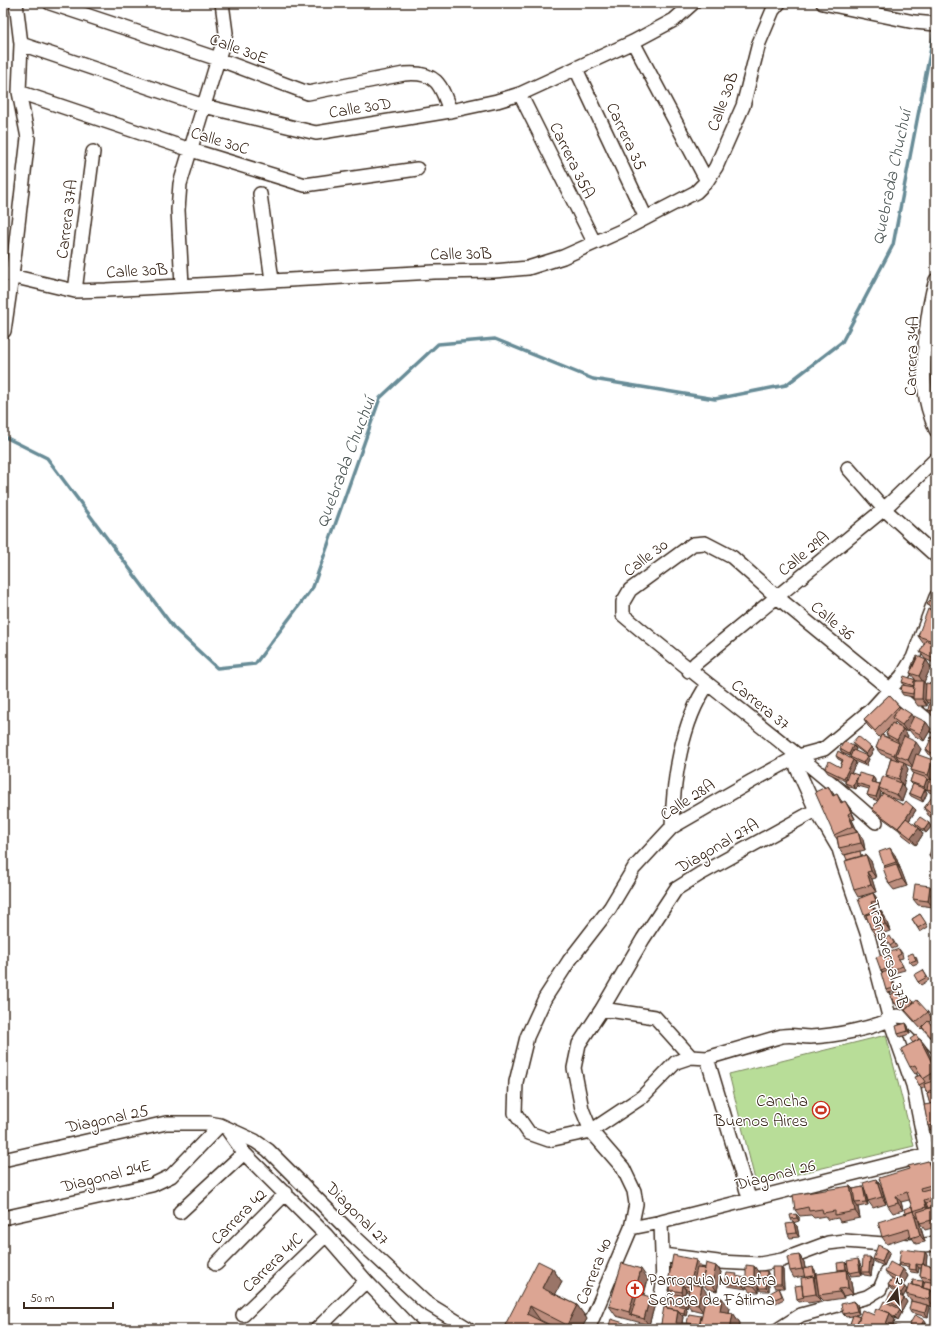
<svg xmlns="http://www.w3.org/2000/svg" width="939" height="1332" font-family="'Indie Flower',sans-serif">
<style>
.park{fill:#b8dd98;stroke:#7a845b}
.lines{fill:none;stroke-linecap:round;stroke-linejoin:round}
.stream{stroke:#688c97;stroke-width:3.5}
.minor-casing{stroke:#3b2a1e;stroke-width:16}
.minor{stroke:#fff;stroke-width:13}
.wall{fill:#bd8e7e;stroke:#3b2a1e;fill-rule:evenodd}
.shaded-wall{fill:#9a7467;stroke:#3b2a1e}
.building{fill:#dca593;stroke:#3b2a1e}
.labels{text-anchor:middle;stroke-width:3;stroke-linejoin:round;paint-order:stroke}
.street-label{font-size:17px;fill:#3b2a1e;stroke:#fff}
.poi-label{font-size:17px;fill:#3b2a1e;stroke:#fff;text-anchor:end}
.water-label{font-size:18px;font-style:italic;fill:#525b5a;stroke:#fff}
</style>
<rect width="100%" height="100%" fill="#fff"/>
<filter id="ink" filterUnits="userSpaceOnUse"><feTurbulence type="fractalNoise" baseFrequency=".025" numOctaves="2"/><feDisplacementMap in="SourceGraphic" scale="8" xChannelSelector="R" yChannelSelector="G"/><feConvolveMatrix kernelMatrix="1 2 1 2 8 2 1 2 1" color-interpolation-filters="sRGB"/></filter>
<g filter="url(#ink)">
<path class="park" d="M886,1035L914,1146L756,1184L729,1074Z"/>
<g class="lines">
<path class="stream" d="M3,436L47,458L174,628L217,668L255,664L313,587L380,398L438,344L495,339L593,379L715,399L786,385L842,342L893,245L935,27"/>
<defs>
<path id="minor" d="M50,3L218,59L308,93L404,74C436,71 441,84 450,111
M823,3L914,22L936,24
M633,42L707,181
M21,44L204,106L316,133L450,111L497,101L520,94L633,42L674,20L693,3
M576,69L646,218
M19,92L191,150L305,185L417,169
M520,94L594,242
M260,194L272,280
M3,274L75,291L106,290L434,272L494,271L528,268L563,257L621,231L696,192L707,181L716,167L743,106L759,43L773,10L779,3
M936,280C927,308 922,362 925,391C926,404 931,418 936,430
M182,285L178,210L180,184L226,33L222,3
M75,291L93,152
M4,331L12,276L28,138L19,92L21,44L16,3
M848,468L884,509L936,556
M689,671L696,663L884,509L936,459
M798,756L797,768L816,810L839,849L844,866L868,936L890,1020L913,1085L927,1155L936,1166
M876,822C795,749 706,685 623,615V602L630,590L693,544L705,543L732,557L777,597L936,727
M672,827C673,781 681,722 708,684
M602,1009L655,1017L691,1057
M707,1058L782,1036C793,1034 800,1037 810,1037C834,1036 877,1028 897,1016L907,1017L936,1047
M227,1129L244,1153L326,1235L366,1281L412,1329
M3,1160L166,1123H209L220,1125L255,1141L268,1150L356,1238L425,1302L469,1329
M749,1198L707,1058L691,1057L676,1062L642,1097L591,1131L549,1140L529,1133L515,1113L516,1082L527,1037L545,998L569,961L610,908L634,868L672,827L752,781L798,756L824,749L872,709L902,676L913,658L936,597
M180,1212L244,1153
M3,1218L152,1185L171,1176L220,1125
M631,1228L661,1222L927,1155
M663,1255L718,1262L760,1264L782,1260L828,1243L845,1241L910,1246L936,1244
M216,1264L286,1193
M243,1315L326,1235
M317,1329L366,1281
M588,1329L631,1228L636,1204L634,1191L623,1168L591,1131L582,1109L574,1068L579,1044L602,1009L643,939L676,889L700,874L816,810
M654,1329L663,1285L661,1222
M779,1329L801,1315L867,1297L880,1289L899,1245"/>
</defs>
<use href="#minor" class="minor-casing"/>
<use href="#minor" class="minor"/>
</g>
<path class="wall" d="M936,592V664L925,659L920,652L925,643H923L918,636L932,611L927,604Z
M926,660L931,667L924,682L926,685L932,684L934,685L936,677V689L935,688V689L936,690V718L933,717L928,710L930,703H928L927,702V706H918L913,699V697L903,695L901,692L904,685L902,682L915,679L910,673L912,670L911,668Z
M889,695L900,707L913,718L926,722L931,729L924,741L913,735L909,730L907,732L903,729L908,736L907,738L921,749L918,755L933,781H936V795L935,794L929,792L927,789V790L925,789L927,793L923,802L911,796L909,793L913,785L910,782L913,773L911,770L912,767L905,764L908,769L903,786L906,790L902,801L889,797L903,805L916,810L909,821L918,827L915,823H929L931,827L926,833L919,828L923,834L916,845L903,835L899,830L874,812L872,809L878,801L870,798L867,795L869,789L858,786L857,785L856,789L847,786L845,783V781L828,773L825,769L840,767L842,761L838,759L836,756L851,758L850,756L842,753L840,749H856L855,751L869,759L866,766L854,761L856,763L851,773L858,776L873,777L875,780V783L880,784L888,778L886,775L891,758L881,754L876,748L881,737L880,738L868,726L864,719ZM895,722L897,724L903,729L894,724ZM889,728L886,734L889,738L882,735ZM881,792L883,794L879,798Z
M936,735V760L931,757L926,750Z
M852,743L871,747L874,750L869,757L855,747Z
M833,793L834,796L837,794L842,802L850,808L855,819L852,820L858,832L863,839L865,850L844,855L839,848L837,839L834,835Z
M936,796V821L928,815L924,808Z
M936,844V864L933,863L929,856Z
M862,854L863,856L871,861L876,878L872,879L876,892L858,897L854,890Z
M895,855L907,886L894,890L889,884L885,867L884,866Z
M936,882V907L934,902L933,907L918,905L913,899L930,886L933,890Z
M873,893L876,897L878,904L874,906L876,911L880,910L885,917L890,931L876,936L871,929L867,918L866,919L864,915Z
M920,914L928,927L920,932L912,919Z
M893,940L897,947L892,949L890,946Z
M899,949L902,953L903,958L899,959L905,970L894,973L892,971L890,972L892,975L896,991L897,990L907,1002H914L928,1012L932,1019L929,1022L936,1030V1043L922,1028L921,1029L903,1009L901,1010L892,1000L890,996L896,991L888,993L886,990L883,973L881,971Z
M916,956L918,963L913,965L910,962Z
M923,970L929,980L921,985L918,982Z
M906,1023L908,1026L910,1034L900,1037L898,1034Z
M919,1039H920L925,1045L936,1068V1081L934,1082L936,1087V1132L933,1133L928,1126L930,1104L927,1094H928L926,1092L925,1087L922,1089L919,1085L921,1075L919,1072L915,1074L910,1067Z
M928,1161L932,1167L936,1179V1227L925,1230L920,1223L918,1218L925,1242L916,1244L911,1236L887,1244L882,1237L905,1214L912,1206L909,1200L901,1202L903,1210L893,1213L888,1206L909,1169Z
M850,1186L853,1189L863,1187L865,1190L881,1186L886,1204L873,1208L868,1201L866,1191L868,1205L858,1207L860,1218L840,1222L838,1218L828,1220L825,1216L814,1218L811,1215L800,1216L795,1210Z
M796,1214L799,1217V1221L793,1223L791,1219Z
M797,1226L799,1237L790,1238L788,1234Z
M890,1252L884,1266L875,1262L873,1259Z
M925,1252L927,1255L926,1265L936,1267V1295L934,1294L936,1297L934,1307L911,1301L906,1294L907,1290L903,1297L891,1289L888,1285L892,1279L890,1278L885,1272L903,1269L908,1276L903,1285L907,1290L912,1285L923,1281L924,1283V1282L920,1276L921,1268H919L918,1273L911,1272L908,1269L909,1267L901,1266L899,1263Z
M799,1255L804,1262L805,1268L815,1270L816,1275L838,1271V1270L845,1262L848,1265L860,1263L862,1271L870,1257L873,1261L871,1276L864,1275L862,1272V1275L851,1276L849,1272H847L850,1277L853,1294L843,1296L844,1298L824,1301L820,1297L821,1301L808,1303L807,1301L799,1302L797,1299L805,1278L804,1276L794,1278L790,1271Z
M716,1266L721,1272L717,1291L707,1289L705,1286L697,1285L707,1293V1295L730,1308L729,1313H733L740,1323L739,1329H704L702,1326V1329H660L666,1308L669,1303L667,1301L672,1293L670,1290L673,1283L669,1277L701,1267L700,1269H705ZM686,1290L687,1292H689L688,1298L687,1296H684ZM688,1305L691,1309L703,1312L701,1318V1316L687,1323H682L683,1317L682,1315L686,1316L687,1310L686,1308H687Z
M754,1266L759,1273V1292H750L746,1286V1289L728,1286L725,1283L746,1279Z
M781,1267L783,1270L784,1288H775L773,1284Z
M552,1268L562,1282L555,1294L577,1305L587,1319L581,1329H558L540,1320L539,1321L556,1329H508L505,1325Z
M769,1275V1291H761L759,1288Z
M648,1279L644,1295L655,1304L649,1325L616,1316L609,1306Z
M779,1288L781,1292L784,1299L776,1303L773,1300Z
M753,1295L755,1298L754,1304L750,1303L747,1299Z
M904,1298L907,1302L902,1311L900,1310L902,1312L898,1320L893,1317L895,1320L893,1325L905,1329H859L853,1327L850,1324L853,1316L846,1317L843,1314L857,1304L859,1314L855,1315L860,1317L874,1315L881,1310L880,1309L889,1303L887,1300Z
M930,1308L928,1317L911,1313L909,1309Z
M924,1320L926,1323L923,1329H912L909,1325Z"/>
<path class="shaded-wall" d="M926,660L931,667L924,682L928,688L925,700L927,702V706L922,699L923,682L919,676Z
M932,684L935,688L934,704L932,700Z
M911,714L915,721L908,728L909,730L907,732L902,725Z
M926,722L931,729L924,741L920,734Z
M903,729L908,736L902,747L896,755L899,760V762L894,755L899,743L897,740Z
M916,742L921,749L913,767L908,760Z
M853,746L856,749L852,757L849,754Z
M871,747L874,750L869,757L866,754Z
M867,756L869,759L866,766L863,763Z
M853,760L856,763L847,782L844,778Z
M933,760L936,764V772L933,782L928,775Z
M904,762L908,769L903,786L899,779Z
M858,775L860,779L856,783L857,785L856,789L853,786Z
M873,777L875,780L874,785L871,782Z
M927,778L930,781L927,790L924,787Z
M901,783L906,790L902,801L897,795Z
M828,786L833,793L838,803L833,796Z
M879,789L881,792L879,801L876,797Z
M925,789L927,793L923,802L921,798Z
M845,801L850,808L855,819L851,812Z
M913,807L916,810L902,831L899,829Z
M936,813V820L934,816Z
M848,814L852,820L858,833L853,826Z
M929,823L931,827L926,833L924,830Z
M919,828L923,834L916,845L911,838Z
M858,832L863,839L865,850L861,843Z
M890,848L895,855L900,868L896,862Z
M866,855L871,861L876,878L871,871Z
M896,864L901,870L907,886L902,879Z
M867,872L872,879L876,892L871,885Z
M930,886L935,893L933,907L928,901Z
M873,893L876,897L878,904L876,901Z
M871,902L874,906L877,914L874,911Z
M880,910L885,917L890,931L885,924Z
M889,971L892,975L896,991L894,988Z
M906,1023L908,1026L910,1034L908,1031Z
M920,1039L925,1045L936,1068V1071Z
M933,1081L935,1085L936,1090L935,1089Z
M928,1161L932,1167L936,1179V1186L935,1184Z
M876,1179L881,1186L886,1204L882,1197Z
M850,1186L855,1192V1203L858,1207L860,1218L855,1211Z
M863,1187L865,1190L868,1205L866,1202Z
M896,1196L901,1202L903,1210L898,1203Z
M924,1200L928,1206V1211L926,1207Z
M913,1211L918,1218L925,1242L920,1235Z
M796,1214L799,1217V1221L797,1218Z
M794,1223L797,1226L799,1237L796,1233Z
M887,1249L890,1252L884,1266L882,1262Z
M925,1252L927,1255L926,1269L923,1265Z
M799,1255L804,1262L806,1275L802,1269Z
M870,1257L873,1261L871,1276L869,1272Z
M858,1259L860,1263L862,1275L860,1271Z
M696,1260L701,1267L697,1282L694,1281L697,1285L696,1288L691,1281Z
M845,1262L848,1265L849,1272L846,1269Z
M916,1264L919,1268L918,1273L916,1270Z
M716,1266L721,1272L717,1291L712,1284Z
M754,1266L759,1273V1292L754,1286Z
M781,1267L783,1270L784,1288L781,1284Z
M813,1267L815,1270L819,1295L820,1297L821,1301L816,1294Z
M552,1268L562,1282L552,1301L542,1288Z
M641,1269L648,1279L637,1317L631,1315L629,1312Z
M903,1269L908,1276L903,1285L898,1279Z
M846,1270L850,1277L853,1294L848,1288Z
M767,1271L769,1275V1291L766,1288Z
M745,1278L747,1281L746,1289L743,1286Z
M923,1281L925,1285L924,1290L922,1287Z
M683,1285L686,1288H684L686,1290L684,1296L682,1292Z
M702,1286L707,1293L703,1312L698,1305Z
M905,1287L907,1290L903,1297L901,1293Z
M839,1289L843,1296L844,1298L839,1292Z
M931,1290L936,1297L934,1307L929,1300Z
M753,1295L755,1298L754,1304L752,1300Z
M687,1296L689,1300L687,1302L688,1305L687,1308L685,1305Z
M650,1297L655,1304L649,1325L644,1319Z
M722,1298L730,1308L727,1321L720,1311Z
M904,1298L907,1302L902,1311L899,1307Z
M854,1301L857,1304L859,1314L857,1311Z
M577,1305L587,1319L581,1329H570L567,1325Z
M927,1305L930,1308L928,1317L925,1313Z
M530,1306L540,1320L536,1327L527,1314Z
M685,1307L687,1310L686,1316L684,1313Z
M900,1309L902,1312L898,1320L895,1317Z
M678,1310L683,1317L681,1329L676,1323Z
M733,1313L740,1323L739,1329H730Z
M890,1313L895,1320L891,1329H884Z
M701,1316L703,1320L700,1324L702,1326V1329H696L697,1324Z
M924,1320L926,1323L923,1329H919Z
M624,1323L628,1329H622Z"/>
<path class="building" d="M936,592V608L935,610L927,604Z
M928,609L936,612V642L918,636Z
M926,640L936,645V660L920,652Z
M917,656L926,660L919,676L910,673Z
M915,658H917L912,669L911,668Z
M904,676L916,680V681H914V686L902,682Z
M936,677V686H934Z
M914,681H923L922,699H913Z
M926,683L932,684V694L931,700H925Z
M902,685L914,687L913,694L901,692Z
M933,689L936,690V712L928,710Z
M889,695L899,706L875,731L864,719Z
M900,707L911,714L902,725L892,718Z
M914,716L926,722L920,734L908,728Z
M892,723L903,729L897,740L886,734Z
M933,734L936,735V755L926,750Z
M881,735L899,743L894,755L876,748Z
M858,736L871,747L866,754L852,743Z
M904,736L916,742L908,760L896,755Z
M844,741L853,746L849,754L840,749Z
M853,750L867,756L863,763L850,757Z
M838,751L853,760L844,778L825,769L829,761L840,767L843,760L836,756Z
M916,754L933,760L928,775L911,770Z
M891,758L904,762L899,779L886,775Z
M849,772L858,775L853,786L845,783Z
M859,773L873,777L871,782L880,784L876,797L867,795L870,787L856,783Z
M913,773L927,778L924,787L910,782Z
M883,776L901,783L897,795L879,788Z
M929,779L936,781V791L927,789Z
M913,784L925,789L921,798L909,793Z
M828,786L833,796L837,794L841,803L845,801L851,812L848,814L853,826L834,835L815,792Z
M883,793L903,805L906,801L913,807L906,818L898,828L872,809Z
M934,794L936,796V813L934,816L924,808Z
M920,817L929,823L924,830L915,823Z
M906,818L919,828L911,838L898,828Z
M858,832L861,843L839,848L837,837Z
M933,843L936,844V859L929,856Z
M890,848L896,862L884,866L879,852Z
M860,851L861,856L847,860L845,855Z
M866,855L871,871L867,872L871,885L854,890L845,861Z
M896,864L902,879L889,884L883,868Z
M934,882H936V892L933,893Z
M915,884L930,886L928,901L913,899Z
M936,892V905H935L931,894Z
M873,893L876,901L871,902L874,911L864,915L858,899Z
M880,910L885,924L871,929L866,915Z
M920,914L926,923L918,928L912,919Z
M890,936L894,943L890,946L886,939Z
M899,949L901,954L897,956L903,966L892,970L891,967L881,971L876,957Z
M913,953L916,960L910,962L907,955Z
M936,958V964L933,961Z
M923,970L927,977L918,982L914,975Z
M889,971L894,988L886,990L881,973Z
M897,990L906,1000L898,1007L890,996Z
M911,999L914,1002L905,1010L906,1012L902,1007Z
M917,1000L928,1012L916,1022L905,1010Z
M934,1008H936V1014Z
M928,1021L936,1030V1033L931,1037L922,1027Z
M906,1023L908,1031L898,1034L896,1026Z
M916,1035L919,1039L913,1043L910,1039Z
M936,1036V1042L933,1038Z
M920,1039L936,1071L923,1079L915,1065L910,1067L901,1049Z
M921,1075L925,1082L919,1085L915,1077Z
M933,1081L935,1089L926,1092L924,1084Z
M936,1091V1102L930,1104L927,1094Z
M936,1103V1124L928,1126L924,1105Z
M936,1139V1157H934L931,1140Z
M928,1161L935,1184L920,1188L921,1191L936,1187V1196L924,1200L926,1207L913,1211L907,1192L896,1196L898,1203L888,1206L879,1178L909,1169L908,1166Z
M876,1179L882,1197L868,1201L863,1183Z
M850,1186L855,1211L835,1215V1211L823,1213L822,1209L809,1211L808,1207L795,1210L793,1195Z
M863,1187L866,1202L855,1203L853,1189Z
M934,1201L935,1206L928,1208L926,1203Z
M912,1206L913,1211L905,1214L904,1209Z
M936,1206V1219L920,1223L917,1212Z
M913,1211L920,1235L911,1238L909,1229L882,1237L878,1222Z
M796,1214L797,1218L791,1219L790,1215Z
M794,1223L796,1233L788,1234L786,1224Z
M934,1243H936V1256H934Z
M878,1245L887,1249L882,1262L873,1259Z
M901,1249L925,1252L923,1264H922V1265L916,1264V1270L908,1269L909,1264L899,1263Z
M673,1255L696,1260L691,1281L669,1277Z
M799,1255L802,1269L790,1271L787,1257Z
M863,1257H870L869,1272H862Z
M858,1259L860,1271L849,1273L847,1261Z
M538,1261L552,1268L542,1288L577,1305L567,1325L530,1306L527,1314L556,1329H512L505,1325Z
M845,1262L846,1269L838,1270L837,1263Z
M890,1262L903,1269L898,1279L885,1272Z
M622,1263L641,1269L629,1312L609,1306Z
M706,1263L716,1266L712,1284L702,1282Z
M922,1264L936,1267V1279L920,1276Z
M746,1265L754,1266V1286L746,1285Z
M772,1267H781V1284H773Z
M813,1267L815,1278L813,1276L805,1278L803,1269Z
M697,1268L705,1269L702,1282L703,1283L694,1281Z
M846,1270L848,1288L839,1289V1292L819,1295L816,1274Z
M759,1271H767L766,1288H759Z
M727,1273L737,1274L736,1276L745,1278L743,1286L725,1283Z
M813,1276L816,1294L803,1296L801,1278Z
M892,1279L905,1287L901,1293L888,1285Z
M913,1280L923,1281L922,1287L912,1285Z
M925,1281L936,1283V1292L923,1288Z
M671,1282L683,1285L682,1292L670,1290Z
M690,1284L702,1286L698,1305L687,1302Z
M909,1284L931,1290L929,1300L906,1294Z
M802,1285L803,1296L804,1297L797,1299L795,1286Z
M685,1286L690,1287L689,1290L684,1288Z
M779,1288L782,1296L773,1300L770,1293Z
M891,1292L904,1298L899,1307L887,1300Z
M638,1293L650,1297L644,1319L631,1315Z
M669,1293L687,1296L685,1305L667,1301Z
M748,1294L753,1295L752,1300L747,1299Z
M706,1295L722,1298L720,1311L733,1313L730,1329L700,1324Z
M854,1301L857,1311L843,1314L841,1304Z
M884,1301L900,1309L895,1317L891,1314L890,1313L880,1309Z
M911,1301L927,1305L925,1313L909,1309Z
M667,1303L685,1307L684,1313L680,1312L678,1310L666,1308Z
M664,1307L678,1310L676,1323L697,1324L696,1329H660Z
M876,1308L890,1313L884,1329H874L857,1323L862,1310L874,1315Z
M689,1314L701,1316L699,1327L697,1324L687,1323Z
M853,1315L860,1317L857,1323L860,1327L850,1324Z
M915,1315L924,1320L919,1329H916L909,1325Z
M611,1319L624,1323L622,1329H608Z
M628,1323L643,1328V1329H626Z
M891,1324L905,1329H890Z
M804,1325L814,1326V1329H804Z"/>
</g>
<defs>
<symbol id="stadium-ring" viewBox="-11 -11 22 22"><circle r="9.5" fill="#fff" stroke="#c8321e" stroke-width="1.5"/><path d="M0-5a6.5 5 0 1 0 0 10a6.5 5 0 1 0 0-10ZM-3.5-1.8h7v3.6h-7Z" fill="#c8321e"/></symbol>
<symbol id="church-ring" viewBox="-11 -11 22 22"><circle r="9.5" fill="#fff" stroke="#c8321e" stroke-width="1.5"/><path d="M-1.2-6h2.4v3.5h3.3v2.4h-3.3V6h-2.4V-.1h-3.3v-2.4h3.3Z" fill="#c8321e"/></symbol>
</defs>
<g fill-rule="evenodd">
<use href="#stadium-ring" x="811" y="1100" width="20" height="20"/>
<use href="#church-ring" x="625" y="1279" width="20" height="20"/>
</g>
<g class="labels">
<g class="street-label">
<text transform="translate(239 48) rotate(20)" y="6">Calle 30E</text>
<text transform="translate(722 101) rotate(-70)" y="6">Calle 30B</text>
<text transform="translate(360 107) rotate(-9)" y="6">Calle 30D</text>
<text transform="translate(627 136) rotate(65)" y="6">Carrera 35</text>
<text transform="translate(220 140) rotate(17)" y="6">Calle 30C</text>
<text transform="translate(573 160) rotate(64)" y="6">Carrera 35A</text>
<text transform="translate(66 219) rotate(-83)" y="6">Carrera 37A</text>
<text transform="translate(461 253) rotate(-1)" y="6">Calle 30B</text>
<text transform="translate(137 270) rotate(-3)" y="6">Calle 30B</text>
<text transform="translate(911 356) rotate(-88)" y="6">Carrera 34A</text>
<text transform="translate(803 553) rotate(-39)" y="6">Calle 29A</text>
<text transform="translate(645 557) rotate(-37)" y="6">Calle 30</text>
<text transform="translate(833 620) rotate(40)" y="6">Calle 36</text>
<text transform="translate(761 704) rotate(39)" y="6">Carrera 37</text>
<text transform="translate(687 799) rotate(-33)" y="6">Calle 28A</text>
<text transform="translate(717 845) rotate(-30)" y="6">Diagonal 27A</text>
<text transform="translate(889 954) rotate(74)" y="6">Transversal 37B</text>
<text transform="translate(107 1118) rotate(-12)" y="6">Diagonal 25</text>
<text transform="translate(775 1174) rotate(-14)" y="6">Diagonal 26</text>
<text transform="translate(106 1175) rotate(-14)" y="6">Diagonal 24E</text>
<text transform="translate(358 1213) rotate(45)" y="6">Diagonal 27</text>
<text transform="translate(238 1216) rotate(-45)" y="6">Carrera 42</text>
<text transform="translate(272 1262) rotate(-44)" y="6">Carrera 41C</text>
<text transform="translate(593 1271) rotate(-68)" y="6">Carrera 40</text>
</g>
<g class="poi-label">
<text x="808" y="1106">Cancha<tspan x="808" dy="20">Buenos Aires</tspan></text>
<text x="648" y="1285" text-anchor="start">Parroquia Nuestra<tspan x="648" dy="20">Señora de Fátima</tspan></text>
</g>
<g class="water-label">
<text transform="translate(891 177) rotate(-78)" y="6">Quebrada Chuchuí</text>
<text transform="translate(345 462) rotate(-69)" y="6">Quebrada Chuchuí</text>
</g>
</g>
<rect width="939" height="1332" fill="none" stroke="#fff" stroke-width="16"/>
<rect x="8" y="8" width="923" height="1316" fill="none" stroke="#3b2a1e" stroke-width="1.5" filter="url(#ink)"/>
<g transform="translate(897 1290) rotate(15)" stroke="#ffffff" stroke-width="3" paint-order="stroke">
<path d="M0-3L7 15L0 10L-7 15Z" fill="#3b2a1e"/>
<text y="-6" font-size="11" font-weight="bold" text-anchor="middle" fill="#3b2a1e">N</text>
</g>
<path d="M24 1302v6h89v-6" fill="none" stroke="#3b2a1e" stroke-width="2"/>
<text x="30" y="1302" font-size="12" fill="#3b2a1e" stroke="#ffffff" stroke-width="3" paint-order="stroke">50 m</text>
</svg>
